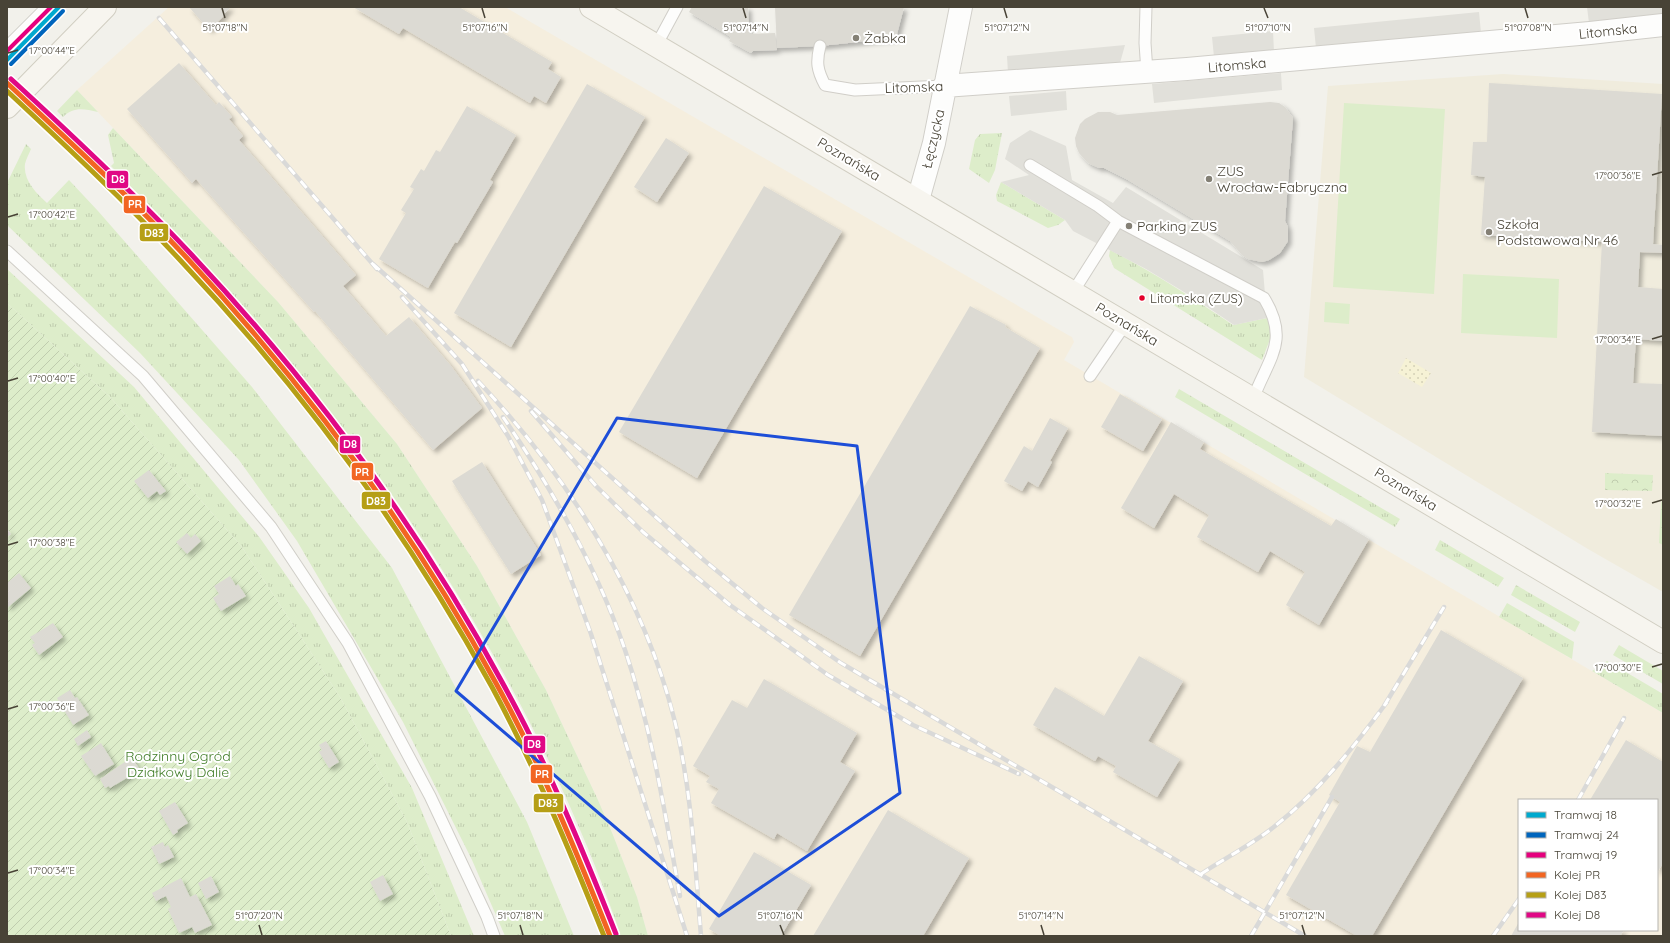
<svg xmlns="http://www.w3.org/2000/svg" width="1670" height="943" font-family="Quicksand,sans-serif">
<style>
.commercial{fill:#f5eede;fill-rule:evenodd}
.education{fill:#f0ecdd}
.grass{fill:url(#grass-tufts)}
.sand{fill:url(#sand-dots)}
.park{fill:url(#park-crowns)}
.garden{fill:url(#garden-furrows)}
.pitch{fill:#ddedca}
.parking{fill:#e1e0da}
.building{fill:#dcdad3;filter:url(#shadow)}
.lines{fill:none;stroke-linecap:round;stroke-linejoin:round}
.lane-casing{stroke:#d0cec8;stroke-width:13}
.street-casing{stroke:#d0cec8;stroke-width:24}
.secondary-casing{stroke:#d1cec2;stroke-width:24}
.lane{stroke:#fdfdfc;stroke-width:11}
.street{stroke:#fdfdfc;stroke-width:22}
.secondary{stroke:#f7f5ef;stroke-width:22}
.rail-casing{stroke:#d9d9d8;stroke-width:4.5}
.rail{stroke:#fff;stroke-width:3;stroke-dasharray:9;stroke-linecap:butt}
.rail-1-casing{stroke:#fff;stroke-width:8}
.rail-2-casing{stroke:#fff;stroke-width:8}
.rail-3-casing{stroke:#fff;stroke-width:8}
.rail-1{stroke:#f26522;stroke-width:5}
.rail-2{stroke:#b69f16;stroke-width:5}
.rail-3{stroke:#e00885;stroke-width:5}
.tram-1-casing{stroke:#fff;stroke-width:7}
.tram-2-casing{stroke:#fff;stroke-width:7}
.tram-3-casing{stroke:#fff;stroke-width:7}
.tram-1{stroke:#00a9ce;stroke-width:4}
.tram-2{stroke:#0065bd;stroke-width:4}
.tram-3{stroke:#e5007d;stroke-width:4}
.marked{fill:none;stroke:#1d4ed8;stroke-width:3;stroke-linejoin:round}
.ticks{fill:none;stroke:#484336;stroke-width:1.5}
.poi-dot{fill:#848075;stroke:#fff;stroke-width:1.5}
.bus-dot{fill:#e4002b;stroke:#fff;stroke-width:1.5}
.labels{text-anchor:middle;stroke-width:4;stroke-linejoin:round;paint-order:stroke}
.bus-label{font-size:13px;fill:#484336;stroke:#fff;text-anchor:start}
.street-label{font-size:14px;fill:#484336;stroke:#fff}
.poi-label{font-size:14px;fill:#484336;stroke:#fff;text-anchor:start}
.park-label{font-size:14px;fill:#407d27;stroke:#fff}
.ticks-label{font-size:10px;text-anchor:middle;fill:#484336;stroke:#fff;stroke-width:4;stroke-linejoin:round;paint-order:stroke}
.line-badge{stroke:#fff;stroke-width:1.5}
.badge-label{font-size:11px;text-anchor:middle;font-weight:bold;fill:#fff}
</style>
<defs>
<pattern id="grass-tufts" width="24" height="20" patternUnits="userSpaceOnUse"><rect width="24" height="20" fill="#ddedca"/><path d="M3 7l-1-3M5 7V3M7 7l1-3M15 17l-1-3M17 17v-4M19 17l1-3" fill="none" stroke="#bfccae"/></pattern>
<pattern id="sand-dots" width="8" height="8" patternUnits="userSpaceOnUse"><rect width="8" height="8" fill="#f6f2d5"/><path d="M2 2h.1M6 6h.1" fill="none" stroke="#d4d1b7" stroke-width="1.8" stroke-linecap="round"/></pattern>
<pattern id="park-crowns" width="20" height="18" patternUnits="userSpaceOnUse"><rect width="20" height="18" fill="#ddedca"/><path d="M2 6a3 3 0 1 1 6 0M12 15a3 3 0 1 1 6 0" fill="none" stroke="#bfccae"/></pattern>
<pattern id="garden-furrows" width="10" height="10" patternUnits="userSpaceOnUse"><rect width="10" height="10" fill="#ddedca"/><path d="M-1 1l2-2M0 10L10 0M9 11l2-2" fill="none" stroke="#bfccae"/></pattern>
<filter id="shadow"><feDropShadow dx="3.5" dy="3.5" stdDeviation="2" flood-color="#0004"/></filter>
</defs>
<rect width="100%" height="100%" fill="#f2f1eb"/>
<path class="commercial" d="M169,7H505L1068,335L1072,337L1074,342L1064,360L1663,713V936H648L637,897L613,835L598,800L546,690L477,566L397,444L278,302L77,90ZM1519,800H1657V930H1519Z"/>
<path class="education" d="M1503,74L1663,84V592L1588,549L1304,377L1328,86Z"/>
<path class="grass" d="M77,90L98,112C84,109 74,106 63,117L57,111Z
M113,128L278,302L397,444L477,566L546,690L598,800L613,835L637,897L648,936H621C554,740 442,550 312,388C249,310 181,238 111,166L114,163L108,135Z
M1002,133L995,170L989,183L969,169L975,140L980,134Z
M26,144L31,149C29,154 26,159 25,164C23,180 36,193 47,203L69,180L98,211L252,387L392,568L527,822L574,936H505L472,860L403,722L297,541L239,460L140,353L7,225V183Z
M1001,182L1065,220L1058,225L1048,228L997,201L996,195Z
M1110,250C1153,272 1193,298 1233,325L1267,318L1272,334L1262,360L1114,268L1109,256Z
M7,269L134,387L260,538L309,608L412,788L474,936H451L407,822L340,697L242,547L110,397L7,303Z
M1179,389L1400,519L1395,527L1175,397Z
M1440,540L1504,578L1498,587L1435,550Z
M1516,585L1580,622L1575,632L1511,595Z
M1507,603L1574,642L1572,659L1499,617Z
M1619,645L1663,671V684L1613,655Z
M1607,661L1663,694V713L1592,671Z"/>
<path class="sand" d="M1406,358L1431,373L1422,387L1398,373Z"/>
<path class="park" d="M1605,473L1653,475L1652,491L1605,490Z
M1663,499V545L1659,543L1661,503Z"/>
<path class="garden" d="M7,303L110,397L242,547L340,697L407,822L451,936H7Z"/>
<path class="pitch" d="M1344,103L1445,109L1434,294L1333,287Z
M1463,274L1559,279L1557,338L1461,333Z
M1325,302L1350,304L1349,324L1324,322Z"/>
<path class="parking" d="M1587,7H1663V16L1589,23Z
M1479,12L1481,33L1316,48L1314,28Z
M1273,31L1274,52L1214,57L1212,37Z
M1125,45L1120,63L1008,73L1007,56Z
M1281,73L1282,90L1154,103L1152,84Z
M1066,91L1067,110L1011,116L1009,96Z
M1030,130L1066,146L1072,180L1113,203L1126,187L1263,270L1267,318L1234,325L1194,298L1146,269L1073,231L1065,220L1001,182L1029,175L1005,159L1010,143Z"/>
<path class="building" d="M189,7H231L224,14L225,15L209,30Z
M353,7H459L552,62L548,69L561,77L546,103L534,96L530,103L403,28L399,34Z
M692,7H748L749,33L752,34L775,33L777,50L753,51L751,53L729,41L731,37L689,12Z
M775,7H904L896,38L820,46L777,48Z
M179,63L216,105L219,102L232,117L229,119L243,136L239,140L356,275L343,286L386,336L409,317L451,366L482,408L433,450L315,311L314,312L196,179L192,183L127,109Z
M1489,83L1662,94L1653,244L1663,245V253L1640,252L1638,287L1663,289V341L1636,339L1633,383L1663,384V436L1592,432L1602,242L1481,235L1485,177L1471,175L1473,142H1487Z
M587,84L645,117L511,347L454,313Z
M1270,102L1279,103L1285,107L1293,118L1285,221L1288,227V241L1280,253L1269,260L1262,262L1248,259L1242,255L1230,241L1128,180L1104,168H1099L1088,163L1079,153L1076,146L1075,138L1080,124L1085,119L1098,112H1110L1117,115Z
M467,106L516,135L490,180L493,182L457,243L455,242L428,288L379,259L406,213L401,210L414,189L410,187L421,169L424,171L436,150L440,152Z
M666,138L689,153L657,202L634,187Z
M764,186L842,231L697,478L619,432Z
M970,306L1006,325L1005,327L1040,348L860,656L789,615Z
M1120,394L1162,419L1143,451L1101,427Z
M1050,418L1068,428L1050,461L1052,462L1038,487L1028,481L1022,491L1004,481L1024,446L1032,451Z
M1171,422L1204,442L1200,449L1331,526L1336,519L1369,539L1319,625L1286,605L1305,572L1270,551L1258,572L1197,537L1209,515L1174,494L1154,528L1121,508Z
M482,462L541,555L511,574L452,481Z
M149,470L166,491L160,495L157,491L148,498L134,481Z
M7,528L11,534L7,537Z
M187,533L191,538L195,534L201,541L187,554L176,542Z
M19,573L31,588L7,608V583Z
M230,576L236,586L238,584L246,596L221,611L213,598L219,594L214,586Z
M53,623L63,637L39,655L32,645L35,643L30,637Z
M1441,630L1523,678L1372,936H1357L1286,895L1340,802L1329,795L1357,746L1370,752Z
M1139,656L1183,681L1148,741L1180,759L1157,797L1113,772L1116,766L1098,756L1095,761L1033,725L1055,687L1104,716Z
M764,679L857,733L840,762L855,771L807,851L777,833L774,839L711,803L719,789L706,782L710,776L693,766L732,700L747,708Z
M70,690L75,698L77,697L89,715L73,725L57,698Z
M87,730L91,737L78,746L74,739Z
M1626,740L1663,762V863L1657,873V800H1590Z
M326,741L339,762L329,768L319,752L322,750L319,745Z
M101,743L114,764L95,776L81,756Z
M132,757L140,770L110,788L109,786L105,788L100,779Z
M175,802L188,823L177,830L178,832L173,835L159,811Z
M888,810L969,858L923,936H813Z
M163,842L165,847L168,845L174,857L159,864L151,847Z
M754,852L811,885L781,936H721L709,929Z
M383,875L393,894L380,901L370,882Z
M211,876L219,892L206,899L198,883Z
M181,878L190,897L196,894L212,925L195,933L192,927L179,933L168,909L171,907L166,896L156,901L152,893Z
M1519,922V930H1624L1620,936H1511Z"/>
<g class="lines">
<defs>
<path id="lane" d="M1146,7L1145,43L1147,72
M657,44L677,7
M820,46C816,62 817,70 825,85L855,90L944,86
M7,47L47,7
M1030,165L1098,206L1118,221L1264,298C1290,341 1269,357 1253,399
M7,251L143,376L271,527L348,643L430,796L487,917L494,936
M1073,292L1118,221
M1090,376L1126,323"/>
<path id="street" d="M944,86L1187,69L1590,33L1663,25
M918,200L934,143L961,7"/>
<path id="secondary" d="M591,7L1663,642
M7,107L105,7"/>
</defs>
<use href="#lane" class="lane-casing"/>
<use href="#street" class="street-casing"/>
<use href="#secondary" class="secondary-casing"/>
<use href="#lane" class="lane"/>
<use href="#street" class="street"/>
<use href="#secondary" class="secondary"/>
<defs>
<path id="rail" d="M159,18L377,269
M373,264L705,561L762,608L841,663L1305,936
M402,297L462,364L508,436L542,500L591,634L687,936
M478,381C568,477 643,593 675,722C692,792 695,865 701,936
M531,411L596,486L643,532L730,605L828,675L913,725L1019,774
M503,417C552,489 597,567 625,650C652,730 665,814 680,896
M1384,706L1444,607
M1578,800L1624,718
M1201,874C1225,858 1253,844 1275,826C1319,791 1354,747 1387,702
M1251,936L1332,797
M1493,936L1519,899"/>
</defs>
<use href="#rail" class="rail-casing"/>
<use href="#rail" class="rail"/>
<defs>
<path id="rail-1" d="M7,83C68,140 129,196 186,257C306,386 413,530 497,685C541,765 576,851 610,936"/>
<path id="rail-2" d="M7,91C66,146 125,201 180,260C301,388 407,532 492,687C535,767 570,851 604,936"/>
<path id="rail-3" d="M11,79C72,135 133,192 190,253C311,382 418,526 502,682C547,763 582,848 616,934"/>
</defs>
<use href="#rail-1" class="rail-1-casing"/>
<use href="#rail-2" class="rail-2-casing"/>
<use href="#rail-3" class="rail-3-casing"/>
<use href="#rail-1" class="rail-1"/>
<use href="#rail-2" class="rail-2"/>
<use href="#rail-3" class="rail-3"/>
<defs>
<path id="tram-1" d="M7,60L59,7"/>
<path id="tram-2" d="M11,64L63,11"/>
<path id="tram-3" d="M7,51L51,7"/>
</defs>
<use href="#tram-1" class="tram-1-casing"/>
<use href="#tram-2" class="tram-2-casing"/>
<use href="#tram-3" class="tram-3-casing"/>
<use href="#tram-1" class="tram-1"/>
<use href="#tram-2" class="tram-2"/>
<use href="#tram-3" class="tram-3"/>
</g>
<path class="marked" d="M617,418L857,446L900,793L719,916L456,691Z"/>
<path class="ticks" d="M222,8L225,18M482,8L485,18M743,8L746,18M1004,8L1007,18M1264,8L1268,18M1525,8L1528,18M8,53L18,50M1652,175L1662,172M8,217L18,214M1652,339L1662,336M8,381L18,378M1652,503L1662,500M8,545L18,542M1652,667L1662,664M8,709L18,706M8,873L18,870M259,925L262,935M520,925L523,935M780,925L784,935M1041,925L1044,935M1302,925L1305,935"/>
<g class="poi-dot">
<circle cx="856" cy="38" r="4"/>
<circle cx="1209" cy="179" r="4"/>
<circle cx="1129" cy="226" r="4"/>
<circle cx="1489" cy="232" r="4"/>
</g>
<circle class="bus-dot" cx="1142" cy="298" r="3.5"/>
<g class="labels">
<g class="bus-label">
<text x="1150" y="303">Litomska (ZUS)</text>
</g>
<g class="street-label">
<text transform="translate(1608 31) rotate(-6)" y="5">Litomska</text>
<text transform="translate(1237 65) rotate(-5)" y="5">Litomska</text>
<text transform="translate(914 87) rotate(-2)" y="5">Litomska</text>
<text transform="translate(933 139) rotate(-77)" y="5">Łęczycka</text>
<text transform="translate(849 159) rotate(31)" y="5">Poznańska</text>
<text transform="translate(1127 324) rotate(31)" y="5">Poznańska</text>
<text transform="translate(1406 489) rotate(31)" y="5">Poznańska</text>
</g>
<g class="poi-label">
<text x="864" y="43">Żabka</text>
<text x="1217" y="176">ZUS<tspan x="1217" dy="16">Wrocław-Fabryczna</tspan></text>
<text x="1497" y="229">Szkoła<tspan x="1497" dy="16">Podstawowa Nr 46</tspan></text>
<text x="1137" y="231">Parking ZUS</text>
</g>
<g class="park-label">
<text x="178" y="761">Rodzinny Ogród<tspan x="178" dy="16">Działkowy Dalie</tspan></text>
</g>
</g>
<g class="ticks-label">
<text x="225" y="31">51°07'18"N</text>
<text x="485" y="31">51°07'16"N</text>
<text x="746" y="31">51°07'14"N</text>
<text x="1007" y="31">51°07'12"N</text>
<text x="1268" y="31">51°07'10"N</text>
<text x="1528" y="31">51°07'08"N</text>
<text x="52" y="54">17°00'44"E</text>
<text x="1618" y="179">17°00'36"E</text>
<text x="52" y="218">17°00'42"E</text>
<text x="1618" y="343">17°00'34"E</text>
<text x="52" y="382">17°00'40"E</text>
<text x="1618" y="507">17°00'32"E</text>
<text x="52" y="546">17°00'38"E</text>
<text x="1618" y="671">17°00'30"E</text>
<text x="52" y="710">17°00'36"E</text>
<text x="52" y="874">17°00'34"E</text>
<text x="259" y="919">51°07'20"N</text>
<text x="520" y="919">51°07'18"N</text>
<text x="780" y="919">51°07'16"N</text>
<text x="1041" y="919">51°07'14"N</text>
<text x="1302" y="919">51°07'12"N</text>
</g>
<g class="line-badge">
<rect x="106" y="170" width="23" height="19" rx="4" fill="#e00885"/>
<rect x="123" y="195" width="23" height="19" rx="4" fill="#f26522"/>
<rect x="139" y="223" width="30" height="19" rx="4" fill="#b69f16"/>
<rect x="339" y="435" width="22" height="19" rx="4" fill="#e00885"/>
<rect x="351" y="462" width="23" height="19" rx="4" fill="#f26522"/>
<rect x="361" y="491" width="30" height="19" rx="4" fill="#b69f16"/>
<rect x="523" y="735" width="23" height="19" rx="4" fill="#e00885"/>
<rect x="530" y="764" width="23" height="20" rx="4" fill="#f26522"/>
<rect x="533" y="793" width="31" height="20" rx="4" fill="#b69f16"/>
</g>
<g class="badge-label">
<text x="118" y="183">D8</text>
<text x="135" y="208">PR</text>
<text x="154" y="237">D83</text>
<text x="350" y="448">D8</text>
<text x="362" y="476">PR</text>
<text x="376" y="505">D83</text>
<text x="534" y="748">D8</text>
<text x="542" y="778">PR</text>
<text x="548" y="807">D83</text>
</g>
<rect width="1670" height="943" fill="none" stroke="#484336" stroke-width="16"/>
<rect x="1518" y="799" width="140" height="132" fill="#ffffff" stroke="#b6b4af"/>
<rect x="1526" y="812" width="20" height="6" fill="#00a9ce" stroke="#b6b4af"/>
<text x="1554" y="819" font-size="12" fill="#484336">Tramwaj 18</text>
<rect x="1526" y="832" width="20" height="6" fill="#0065bd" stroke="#b6b4af"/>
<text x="1554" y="839" font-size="12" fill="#484336">Tramwaj 24</text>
<rect x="1526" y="852" width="20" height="6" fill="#e5007d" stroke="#b6b4af"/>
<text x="1554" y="859" font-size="12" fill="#484336">Tramwaj 19</text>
<rect x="1526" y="872" width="20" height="6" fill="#f26522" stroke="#b6b4af"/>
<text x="1554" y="879" font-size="12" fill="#484336">Kolej PR</text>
<rect x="1526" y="892" width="20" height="6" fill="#b69f16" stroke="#b6b4af"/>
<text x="1554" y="899" font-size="12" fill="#484336">Kolej D83</text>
<rect x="1526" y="912" width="20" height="6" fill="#e00885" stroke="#b6b4af"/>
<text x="1554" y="919" font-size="12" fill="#484336">Kolej D8</text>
</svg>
